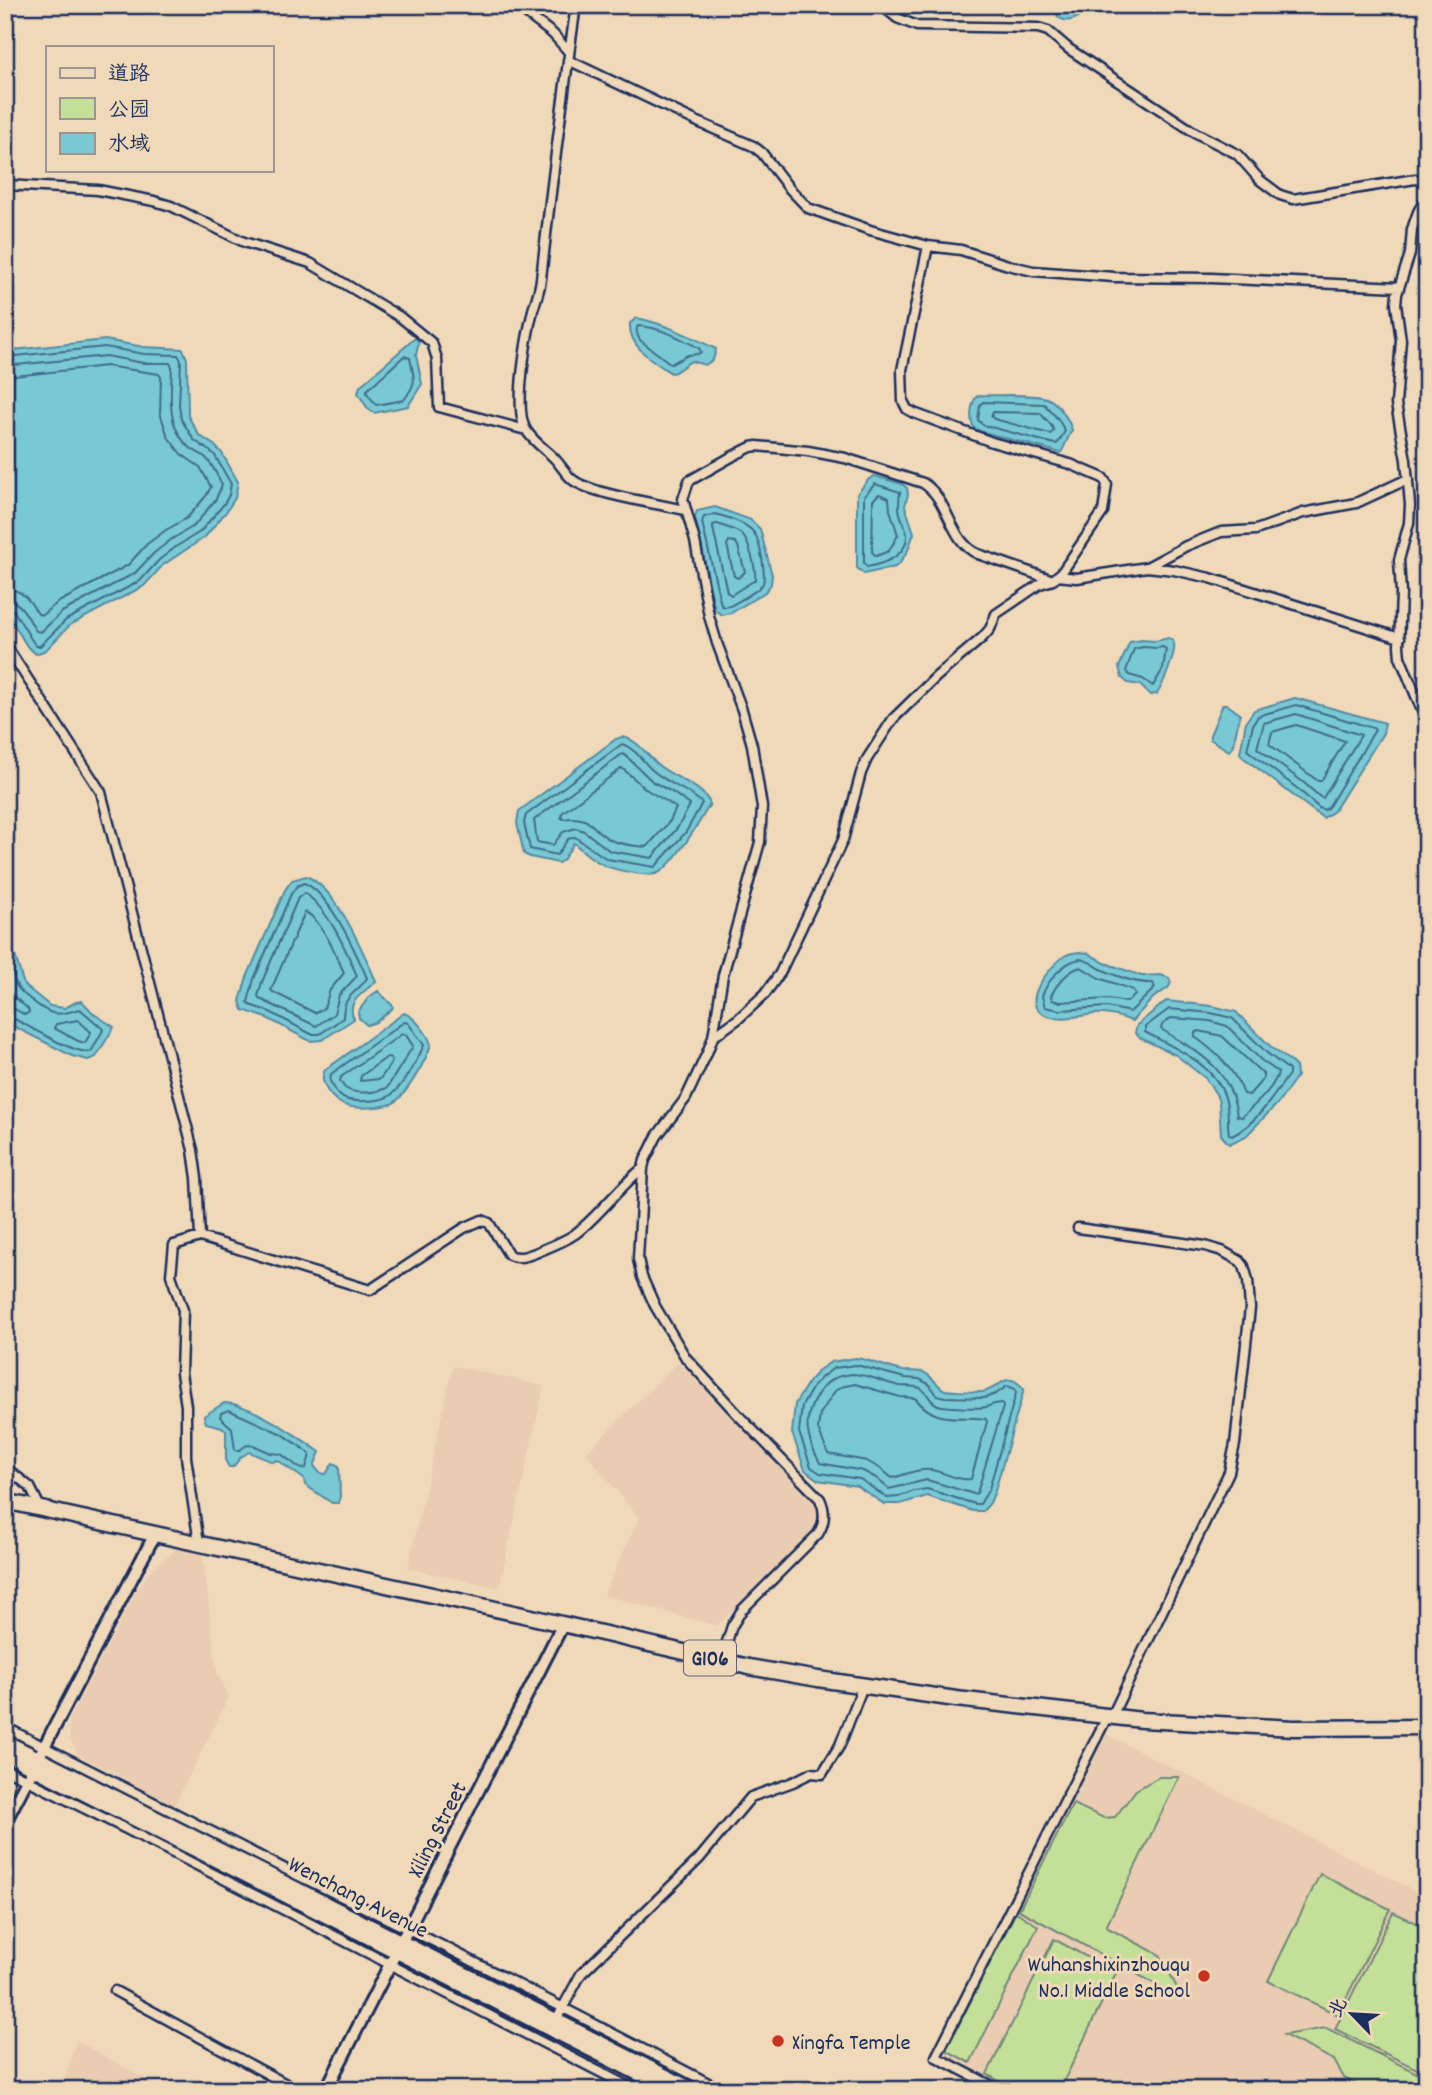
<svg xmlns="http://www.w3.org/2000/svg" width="1432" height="2095" font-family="Dekko,'LXGW WenKai TC',sans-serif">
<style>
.built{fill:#e9ccb1}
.green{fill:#c4e098;stroke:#70887b;stroke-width:2}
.water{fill:#79c9d4;stroke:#538ba5;stroke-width:2}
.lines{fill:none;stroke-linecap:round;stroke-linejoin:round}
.shore{stroke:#416d8d;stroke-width:2}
.minor-casing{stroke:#1b2f5e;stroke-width:13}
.tertiary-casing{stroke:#1b2f5e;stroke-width:16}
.secondary-casing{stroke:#1b2f5e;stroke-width:18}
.trunk-casing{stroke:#1b2f5e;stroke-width:19}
.minor{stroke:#f0d9b9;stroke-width:8}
.tertiary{stroke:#f0d9b9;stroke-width:10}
.secondary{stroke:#f0d9b9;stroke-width:12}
.trunk{stroke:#f0d9b9;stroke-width:14}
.poi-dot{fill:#c8321e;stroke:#f0d9b9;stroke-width:2.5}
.labels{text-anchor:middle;stroke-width:6;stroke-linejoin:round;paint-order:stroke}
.shield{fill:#f0d9b9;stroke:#5b6279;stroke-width:2}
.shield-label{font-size:21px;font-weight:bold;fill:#1b2f5e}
.street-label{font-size:23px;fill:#1b2f5e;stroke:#f0d9b9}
.poi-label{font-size:23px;fill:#1b2f5e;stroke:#f0d9b9;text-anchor:end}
</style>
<rect width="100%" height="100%" fill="#f0d9b9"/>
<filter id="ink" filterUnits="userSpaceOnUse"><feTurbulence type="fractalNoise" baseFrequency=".0143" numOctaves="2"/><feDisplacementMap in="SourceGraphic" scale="14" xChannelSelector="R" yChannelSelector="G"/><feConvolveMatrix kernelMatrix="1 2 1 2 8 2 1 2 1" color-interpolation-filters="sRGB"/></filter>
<g filter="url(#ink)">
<path class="built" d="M678,1362L820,1505V1524L717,1626L604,1595L639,1518L586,1453Z
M453,1366L544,1386L499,1588L408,1568Z
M182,1545L202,1549L217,1673L229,1696L174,1806L78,1754L70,1739L69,1725L70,1718L138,1588L152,1569Z
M1106,1734L1427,1897V2090H1009L940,2055Z
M77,2041L166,2090H60Z"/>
<path class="green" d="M1159,1777H1179L1106,1927L1160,1955L1183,1999L1019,1910L1073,1804L1104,1818L1115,1817L1136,1790Z
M1320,1874L1390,1909L1338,2015L1268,1981Z
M1016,1912L1038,1926L970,2063L946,2050Z
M1393,1912L1427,1928V2074L1335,2029Z
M1054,1939L1116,1973L1063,2083L1074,2090H1015L987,2074Z
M1326,2028L1427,2078V2090H1368L1344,2078L1334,2060L1284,2035Z"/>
<path class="water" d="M1055,5H1095C1084,13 1071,27 1058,17Z
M637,318C666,324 690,336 716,349L713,360L705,365L691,361L675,372L671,373C653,361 628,347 630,323Z
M415,338L419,342L416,355L422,384L408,406L374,413L368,409L358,393L360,386Z
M105,340L144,347L183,349L187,359L188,416L199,435L214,445L222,453L238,482L235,498L226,512L205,537L163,565L144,586L70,625L46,650L36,654L27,646L5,610V351Z
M980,395C994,396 1039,393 1049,399C1059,404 1069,420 1072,430L1061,453L980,431L974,428C969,419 971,405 976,397Z
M874,476L902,484L907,488L908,494L905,506L914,533L908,550L900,563L895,567L864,574L857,568V494L869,479Z
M715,507L751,520L760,529L772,575L771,584L765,592L731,613L722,615L715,610L695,517L697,511Z
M1168,638C1169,639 1172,640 1173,641C1179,649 1162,686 1157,694L1150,695L1140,685L1128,683L1122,678L1119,667L1130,642L1142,640L1156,641Z
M1295,698L1385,723L1383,733L1334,811L1323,818L1244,758L1240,753L1246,722L1254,710Z
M1223,704H1226L1240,714L1233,746L1229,751L1210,739V735Z
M622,737C637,739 646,754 657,764C671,777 704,786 710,804C701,820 673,866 658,873C648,878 609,869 600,863C590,858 582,850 574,843L563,860L558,863L530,857L524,854L517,823L519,811L616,739Z
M306,876C337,888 363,952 376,981C364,993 345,1001 354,1019L322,1040L310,1041L267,1018L243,1010L240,1001L247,977L285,890L292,880Z
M5,942L14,952L24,985L50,1006L65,1008L76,1002L82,1001L94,1014L114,1027L96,1057L88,1060L72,1056L5,1022Z
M1079,952L1088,953L1105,963L1142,976L1161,975L1169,978L1171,983L1168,988L1153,998L1132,1021C1120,1017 1108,1013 1094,1014C1079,1016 1059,1021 1045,1015C1018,1003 1050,967 1063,957C1068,953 1073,953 1079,952Z
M378,991L393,1006L392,1009L376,1022L367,1025L359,1018L358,1012L369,997Z
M1166,1001L1212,1006L1236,1012L1272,1048L1290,1061L1296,1067L1297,1076L1279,1102L1246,1136L1229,1144L1221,1135L1219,1102L1216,1094L1205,1078L1176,1055L1140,1038L1135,1033L1137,1025Z
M404,1013C415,1017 427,1033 431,1044C427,1059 406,1096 392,1104C387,1106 381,1106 376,1107C355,1109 339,1109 327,1090C323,1082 321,1078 325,1070Z
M856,1358C872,1360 887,1368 903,1371C911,1372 918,1370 925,1373C933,1377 940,1389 945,1390C947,1391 979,1392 982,1392C1001,1389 1006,1368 1024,1389L995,1491L990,1503L983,1511H973L927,1496L900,1504H884L857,1486L818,1480L805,1470L792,1433L795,1404L809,1381L819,1370L831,1362Z
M224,1403C250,1403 299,1437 320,1452L314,1466L320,1473L326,1474L333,1463L339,1466L340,1497L338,1503H332L305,1485L304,1479L277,1460L273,1462L249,1452L241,1457L233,1467H229L226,1462V1431L222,1427L206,1423L204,1416Z"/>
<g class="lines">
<path class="shore" d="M638,326C660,327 680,338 699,348L701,352L698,354L688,355L671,364L641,341C638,337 635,331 638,326Z
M404,356L410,358C414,380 418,381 404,400L376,405L367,393V390Z
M5,357L105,347L144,354L178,355L181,360L179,405L181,419L194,440L214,454L231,484L229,495L224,504L200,532L177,546L159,560L140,581L66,620L40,646H36L33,642L14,611L5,608
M5,366L106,356L143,363H170L172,367C171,394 166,424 187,445C192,450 199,453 205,457C212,463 218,477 222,485L216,499L194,526L172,539L154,553L135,573L62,612L41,632L36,631C28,618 22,601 5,599
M5,377L106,366L159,374L161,377L160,413L168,437L181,454L200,467L211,487L206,496L187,518L166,530L147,544L128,565L57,603L42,615L38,614C29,600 23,589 5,589
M983,402L1044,404L1058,419L1065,431L1058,443L1055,444L983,425L978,420L980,405Z
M993,412L1040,413L1051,425L1054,431L1050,434L994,419L991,416Z
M875,484L900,492C899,499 898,506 900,514C902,520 906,528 907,535C907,557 883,564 867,567L864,563V496Z
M879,494L889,498L890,510L898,535L889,551L876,556L872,552L873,500Z
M715,514C727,517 747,523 754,533C760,540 767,578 762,585C754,594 740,600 730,606L724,607L721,605L702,522L704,517Z
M717,524C741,532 745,531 752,557C754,565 756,572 755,580L731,595L727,592L713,528V525Z
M729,541L735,542L738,546L745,572L738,578L734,576L727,545Z
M1143,647L1156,648L1163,647L1166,649L1163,669L1153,686L1143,679L1129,675L1126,671L1134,649Z
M1296,705L1373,728L1375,730L1329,806L1325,810L1319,808L1298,789L1247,750L1253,725L1258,716Z
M1296,714L1361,735L1323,798L1320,797L1303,782L1257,748L1264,723Z
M1296,725L1345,741L1321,781H1318L1269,744L1272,732Z
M622,744C634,748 642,760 651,769C666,783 687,789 702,803L686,832L655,867L607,859L575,837L568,839L557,855L530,849L524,823L526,815Z
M622,754L625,755L653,782L672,792L690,805L678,827L652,858L610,851L584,831L576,828L563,832L553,845L537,842L534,820Z
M622,768L647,790L666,801L676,808L670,821L647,847C636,846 623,845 613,841C592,832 592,813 563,819L561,817L562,813Z
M304,883C330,893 356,953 367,978C356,995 343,994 343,1018L320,1034H311L270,1012L250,1005L248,1002L254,979L291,894L297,886Z
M305,893C330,912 345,948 357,976L339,995L334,1014L316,1026L260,999L258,996L262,982L298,898Z
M305,912C321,919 337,956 344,973L330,990L324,1008L315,1013L273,992L271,990Z
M5,952C13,963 11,977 18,988C21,992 26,996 30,999C51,1016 55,1017 80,1009L102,1028L103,1030L91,1052C74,1054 28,1026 11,1017L5,1016
M1080,959C1088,960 1094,965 1101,969C1116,976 1136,984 1153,983L1155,988L1130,1012L1107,1007L1060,1010L1045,1007L1042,996C1048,980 1063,962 1080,959Z
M1081,967L1099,978L1133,990L1135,995L1127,1002L1108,999L1060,1002L1052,1000L1051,996C1056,985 1068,970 1081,967Z
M5,978L11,994L28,1009L29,1012L25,1015L13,1008L5,1007
M1169,1009L1211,1013L1232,1018L1267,1053L1289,1070V1074C1274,1096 1256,1124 1232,1136L1229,1134C1227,1123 1229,1112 1226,1101C1217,1064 1174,1048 1145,1032V1027Z
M1171,1018L1210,1021L1227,1026L1261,1060L1278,1072C1275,1088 1254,1105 1242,1117L1237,1116C1231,1068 1199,1053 1161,1029L1162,1025Z
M78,1020L91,1032L85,1043L78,1041L54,1028L56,1024Z
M404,1022L408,1023L424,1045C418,1059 403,1086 391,1095C382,1102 353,1103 343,1098C337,1094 333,1087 330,1081L331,1074Z
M1199,1031L1222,1036L1263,1074V1079L1249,1095L1244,1094C1234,1069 1217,1053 1195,1037V1033Z
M402,1034L406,1035L413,1046L387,1088C374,1093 356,1095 345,1088L340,1081L341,1077Z
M387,1057L391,1058L392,1062L380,1079L360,1081L361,1076Z
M856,1365L905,1378L919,1379L929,1384L937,1395L945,1397L984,1398L996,1394L1007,1386L1015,1389L1016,1393L989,1489L980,1504H975L927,1489L914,1491L898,1497L887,1498L860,1479L820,1473L811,1467L799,1432L802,1406L814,1385L823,1376L834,1368Z
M852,1374C868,1374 884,1383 900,1386C907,1387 916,1385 922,1389C930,1395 930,1404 942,1406C950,1407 978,1409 986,1407C992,1405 996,1403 1002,1403L1003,1407L977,1493L974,1494L927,1480L889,1489L876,1478L863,1471L820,1463C815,1454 809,1441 808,1431C805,1413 818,1386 835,1378C840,1375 847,1375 852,1374Z
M855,1384L900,1397L915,1398C937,1425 955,1415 986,1419L987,1422L971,1479C958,1481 946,1473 932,1470C918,1468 905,1475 892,1478L881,1469L867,1461L828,1454L818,1429L820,1414L835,1391L841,1387Z
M229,1410L284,1435L308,1452L310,1455L306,1468L301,1469L281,1454L271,1453L255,1446L247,1445L238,1451L235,1450L232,1428L220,1417L221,1413Z"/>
<defs>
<path id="minor" d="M515,5L553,34L569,52
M576,5C563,96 551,188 541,279C540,289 536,300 533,310C527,335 513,409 526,430C533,441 543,448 552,456C560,463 565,474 573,480C591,494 660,504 685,510
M881,5L897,18L917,26L1038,28L1048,31L1069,49L1194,132L1237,154L1260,180L1280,195L1293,199L1415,179L1427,180
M568,60L698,122L753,146L762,153L788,187L808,208L870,230L928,246L961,250L1008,265L1033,271L1114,277L1211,278L1399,287
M5,185L98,190L154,201L171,206L244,242L310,263L400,317L432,343L437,359L439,407L526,430
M1427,196L1418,212L1412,229L1410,254L1397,294L1396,304L1401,340L1396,404L1406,460L1410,505L1409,523L1399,560L1401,593L1399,646L1400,657L1423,713L1427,717
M1147,567L1186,546L1221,532L1256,530L1303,513L1356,503L1408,479
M1057,576L1077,578L1147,567L1174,570L1210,578L1400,638
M5,644L101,792L193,1150L197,1178L200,1237
M713,1037L738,1019L765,994L780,973L843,840L861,773L867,759L893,719L936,677L982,638L990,629L996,614L1040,584L1053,580L1062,572L1103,512L1107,484L1103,478L1070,464L992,442L914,413L907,409L903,401L902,370L928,246
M1078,1228L1205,1246L1222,1251L1240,1261L1244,1266L1248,1280L1250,1308L1235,1444L1229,1472L1111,1718
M5,1467L30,1487L41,1509
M199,1543L186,1457V1406L181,1373L183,1310L171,1275L174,1245L200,1237L370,1290L464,1228L482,1220L489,1223L509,1255C519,1260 530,1255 540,1251C552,1246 565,1241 575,1234C600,1215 618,1188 643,1168
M721,1661L732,1626L742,1610L818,1534C825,1523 826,1512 820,1499L740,1417L686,1358L655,1306L642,1277L638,1259L643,1168L645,1160L657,1136L686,1098L707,1053L713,1037L723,975L760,842L762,807L752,745L742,710L717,643L709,616L695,541L683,499L689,481L733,456L751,447L757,446L808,451L845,458L923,483C950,500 949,541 978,554L1053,580
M5,1727L297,1875L447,1948L722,2090
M5,1769L126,1829L635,2090
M115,1991L297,2090
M556,2020L581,1974L699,1859L751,1797L793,1782L811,1773L822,1774L840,1745L863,1686
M1000,2090L936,2057L1107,1717"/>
<path id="tertiary" d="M5,1822L155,1534
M326,2090L563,1624"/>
<path id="secondary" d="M5,1741L694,2090
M5,1754L670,2090"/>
<path id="trunk" d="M5,1501L523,1615L749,1667L818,1679L956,1699L1142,1720L1294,1728L1427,1727"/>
</defs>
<use href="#minor" class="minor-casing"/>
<use href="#tertiary" class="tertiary-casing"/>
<use href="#secondary" class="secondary-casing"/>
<use href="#trunk" class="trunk-casing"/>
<use href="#minor" class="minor"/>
<use href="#tertiary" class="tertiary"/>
<use href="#secondary" class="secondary"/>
<use href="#trunk" class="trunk"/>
</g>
</g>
<g class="poi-dot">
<circle cx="1204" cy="1976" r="7"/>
<circle cx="778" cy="2041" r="7"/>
</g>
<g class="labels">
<rect class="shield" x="684" y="1640.5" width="52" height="35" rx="5"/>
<g class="shield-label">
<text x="710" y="1665">G106</text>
</g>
<g class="street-label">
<text transform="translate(436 1829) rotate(-63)" y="8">Xiling Street</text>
<text transform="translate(359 1896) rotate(27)" y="8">Wenchang Avenue</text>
</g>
<g class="poi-label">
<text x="1190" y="1971">Wuhanshixinzhouqu<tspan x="1190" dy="26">No.1 Middle School</tspan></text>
<text x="792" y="2049" text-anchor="start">Xingfa Temple</text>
</g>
</g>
<rect width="1432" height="2095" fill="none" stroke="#f0d9b9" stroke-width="28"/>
<rect x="14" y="14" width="1404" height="2067" fill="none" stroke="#1b2f5e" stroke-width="2.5" filter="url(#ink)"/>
<rect x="46" y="46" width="228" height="126" fill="#f0d9b9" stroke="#9b9595" stroke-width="2"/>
<rect x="60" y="68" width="35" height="10" fill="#f0d9b9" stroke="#9b9595" stroke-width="2"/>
<text x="108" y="80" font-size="21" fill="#1b2f5e">道路</text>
<rect x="60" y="98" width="35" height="21" fill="#c4e098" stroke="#9b9595" stroke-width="2"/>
<text x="108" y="116" font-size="21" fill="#1b2f5e">公园</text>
<rect x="60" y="133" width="35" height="21" fill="#79c9d4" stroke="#9b9595" stroke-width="2"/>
<text x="108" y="150" font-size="21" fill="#1b2f5e">水域</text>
<g transform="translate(1352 2014) rotate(295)" stroke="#f0d9b9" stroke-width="5" paint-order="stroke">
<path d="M0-5L12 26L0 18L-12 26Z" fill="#1b2f5e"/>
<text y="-10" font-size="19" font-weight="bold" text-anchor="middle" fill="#1b2f5e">北</text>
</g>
</svg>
